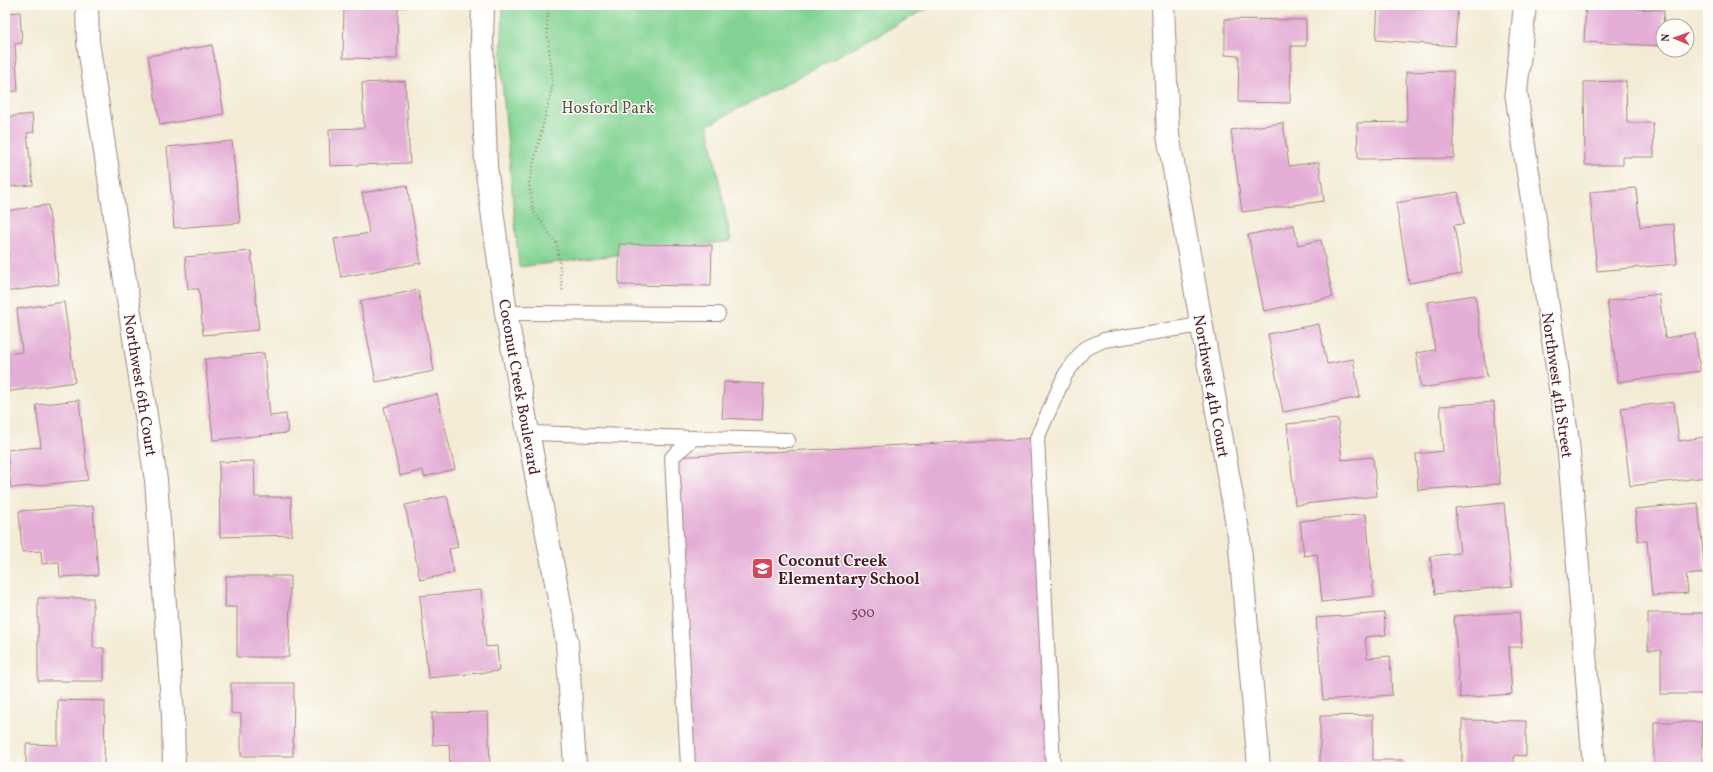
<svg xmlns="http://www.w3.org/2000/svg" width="1713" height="772" font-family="Vollkorn,serif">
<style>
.green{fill:#82d393;stroke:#66795f}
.building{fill:#e4add6}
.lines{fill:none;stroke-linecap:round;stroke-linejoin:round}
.service-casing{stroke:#9e8580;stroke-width:16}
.minor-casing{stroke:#9e8580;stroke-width:24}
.path{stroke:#9e8580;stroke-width:2.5;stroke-dasharray:1 3;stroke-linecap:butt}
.service{stroke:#fff;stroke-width:14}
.minor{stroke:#fff;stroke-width:22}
.labels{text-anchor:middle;stroke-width:3;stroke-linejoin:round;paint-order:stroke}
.number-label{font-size:14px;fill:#704256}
.park-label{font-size:16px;fill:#5b554a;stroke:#fdfcf7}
.street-label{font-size:16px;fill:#4a1f2b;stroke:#fdfcf7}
.poi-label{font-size:16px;font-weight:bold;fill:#4a1f2b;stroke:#fdfcf7;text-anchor:start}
</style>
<rect width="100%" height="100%" fill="#fdfcf7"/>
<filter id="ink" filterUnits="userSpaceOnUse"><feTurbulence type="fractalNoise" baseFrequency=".025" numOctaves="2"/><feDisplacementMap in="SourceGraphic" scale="8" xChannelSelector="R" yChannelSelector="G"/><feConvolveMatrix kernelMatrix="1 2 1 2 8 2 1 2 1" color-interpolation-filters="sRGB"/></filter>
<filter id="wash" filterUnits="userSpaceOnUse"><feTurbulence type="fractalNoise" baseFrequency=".012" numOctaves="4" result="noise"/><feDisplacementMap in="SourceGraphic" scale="16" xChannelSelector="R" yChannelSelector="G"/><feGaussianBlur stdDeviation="0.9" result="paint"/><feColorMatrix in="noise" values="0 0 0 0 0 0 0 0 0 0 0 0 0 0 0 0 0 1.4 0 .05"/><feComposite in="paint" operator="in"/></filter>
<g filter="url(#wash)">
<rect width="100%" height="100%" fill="#f3ebd5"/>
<path class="green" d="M503,5H934L708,125L731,241L519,267L501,69Z"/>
<g id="blocks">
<path class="building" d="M344,5H407V7H398L397,59L343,58Z
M1378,5H1458L1455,46L1376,40Z
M1586,5H1637L1636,9L1664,10L1662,46L1584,42Z
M20,12L22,43L15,44L18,91L5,92V13Z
M1225,19L1306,20V46H1291L1290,103L1238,102L1239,56L1225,55Z
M212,45L224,114L160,125L148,56Z
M1453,71L1454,158L1358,159L1357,123L1407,122L1406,72Z
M405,81L410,163L330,166L329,129L364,128L362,83Z
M1626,81L1627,123H1653L1654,157H1623V165H1585L1584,82Z
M32,114L34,132L27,133L33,185L5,187V117Z
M1283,123L1289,166L1319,162L1324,201L1242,212L1231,130Z
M232,141L240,223L174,228L167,147Z
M407,185L421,263L341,277L334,239L369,233L362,193Z
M1636,188L1640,227L1674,224L1677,264L1597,271L1590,192Z
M1458,192L1464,224L1454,225L1462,274L1409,283L1396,203Z
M48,205L59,284L5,292V257H9L5,228V211Z
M1294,225L1298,245L1321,240L1333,297L1264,311L1248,235Z
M619,244L712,245L711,286L619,285Z
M251,251L259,330L203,335L199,289H188L185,257Z
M418,290L434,371L376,382L360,301Z
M1659,294L1665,338L1695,333L1700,371L1618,382L1607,301Z
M1475,295L1487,377L1421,388L1416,353L1435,350L1428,302Z
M64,302L75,382L5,392V354L22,352L17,309Z
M1319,324L1327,364L1353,359L1360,397L1283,412L1268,334Z
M264,353L270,416L286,414L288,433L213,440L205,359Z
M724,382L764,384L762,420L722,418Z
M437,394L455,469L424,477L423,470L400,476L384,407Z
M79,400L88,480L11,488L7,450L41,447L36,405Z
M1494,402L1500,484L1418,490L1416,454L1443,451L1440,406Z
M1674,402L1679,441L1705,437L1708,477L1630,486L1621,408Z
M1338,419L1342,460L1373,457L1377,496L1295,505L1287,424Z
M1037,438L1053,767H688L672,457Z
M254,461L255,497H291L292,535L220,537L219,462Z
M447,496L458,547L449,549L454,573L420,580L405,505Z
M1504,503L1512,586L1435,594L1430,556L1460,553L1455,508Z
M1698,503L1705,573L1686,575L1688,593L1652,596L1647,541H1638L1635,509Z
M93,506L98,575L60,577L59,562L42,564L41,551L22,552L19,511Z
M1366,514L1374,596L1322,602L1317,554L1304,556L1300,521Z
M226,576H290L289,657H237V607H225Z
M481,590L486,647L497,646L499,671L428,678L420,596Z
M38,598H93V648H104V681H38Z
M1519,612L1522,647H1509L1512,694L1460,698L1454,616Z
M1384,613L1386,635L1365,637L1367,658L1390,656L1392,695L1323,700L1316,618Z
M1648,613H1708V694H1661V650H1648Z
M231,683H294L293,756H241V714L231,713Z
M58,700L105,701L104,767H26V744L58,745Z
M488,712L490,767H450L449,744L433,745L432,713Z
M1373,715V760H1404V767H1320V716Z
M1462,720L1526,721V756L1514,755V767H1462Z
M1654,722H1702V762H1708V767H1654Z"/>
</g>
</g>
<g filter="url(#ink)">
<use href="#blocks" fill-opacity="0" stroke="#9e8580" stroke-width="1"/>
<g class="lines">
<defs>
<path id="service" d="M506,313L718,314
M529,433L694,438L672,457L688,767
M694,438L788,440
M1053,767L1037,438L1065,375L1084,349L1104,340L1201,325"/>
<path id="minor" d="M87,5L88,42L156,480L173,715L174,767
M483,5L482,39L486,166L506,313L567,642L575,767
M1163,5L1168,135L1239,536L1259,767
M1525,5L1516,92L1568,441L1594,767"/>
</defs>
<use href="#service" class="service-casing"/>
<use href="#minor" class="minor-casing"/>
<path class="path" d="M548,5L547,31L553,83L529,183L533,211L557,244L563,293"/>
<use href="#service" class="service"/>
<use href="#minor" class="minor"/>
</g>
</g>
<defs>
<symbol id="school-square" viewBox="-11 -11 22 22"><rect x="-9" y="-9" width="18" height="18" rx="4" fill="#d1495b" stroke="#fdfcf7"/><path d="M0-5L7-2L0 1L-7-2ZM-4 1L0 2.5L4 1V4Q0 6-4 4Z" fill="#fff"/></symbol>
</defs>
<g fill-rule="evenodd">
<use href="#school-square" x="750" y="556" width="25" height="25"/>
</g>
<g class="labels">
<g class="number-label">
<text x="863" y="617">500</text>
</g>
<g class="park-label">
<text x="608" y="113">Hosford Park</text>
</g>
<g class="street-label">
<text transform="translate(141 385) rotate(81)" y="6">Northwest 6th Court</text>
<text transform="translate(1558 385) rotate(82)" y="6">Northwest 4th Street</text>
<text transform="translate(1212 386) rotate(80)" y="6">Northwest 4th Court</text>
<text transform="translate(520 387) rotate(80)" y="6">Coconut Creek Boulevard</text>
</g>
<g class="poi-label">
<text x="778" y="566">Coconut Creek<tspan x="778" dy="18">Elementary School</tspan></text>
</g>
</g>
<rect width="1713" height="772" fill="none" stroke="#fdfcf7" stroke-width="20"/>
<g transform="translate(1675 38) rotate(272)"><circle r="19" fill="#fdfcf7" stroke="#b5a4a5"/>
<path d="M0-3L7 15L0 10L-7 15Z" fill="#d1495b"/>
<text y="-6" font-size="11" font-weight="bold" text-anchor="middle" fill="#4a1f2b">N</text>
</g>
</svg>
